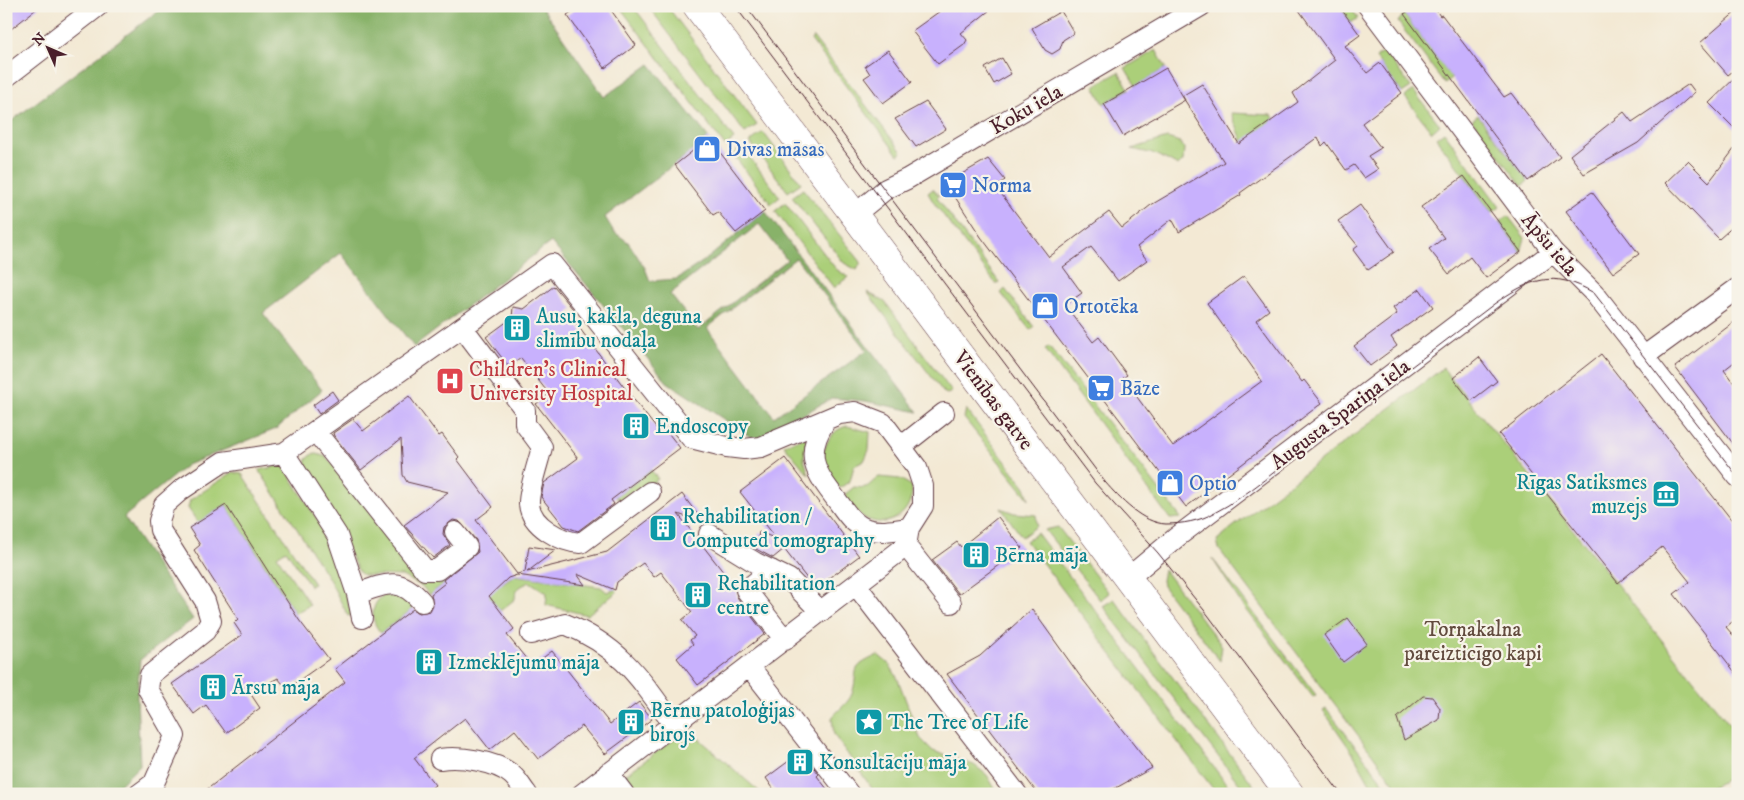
<svg xmlns="http://www.w3.org/2000/svg" width="1744" height="800" font-family="'IM FELL DW Pica',serif">
<style>
.green{fill:#abcf79;stroke:#7a7752}
.forest{fill:#88b269;stroke:#69684a;fill-rule:evenodd}
.building{fill:#c8b1fd}
.lines{fill:none;stroke-linecap:round;stroke-linejoin:round}
.street-casing{stroke:#633d44;stroke-width:22}
.secondary-casing{stroke:#633d44;stroke-width:29}
.street{stroke:#fff;stroke-width:20}
.secondary{stroke:#fff;stroke-width:28}
.tram{stroke:#4a1f2b;stroke-width:1}
.labels{text-anchor:middle;stroke-width:4.5;stroke-linejoin:round;paint-order:stroke}
.street-label{font-size:21px;fill:#4a1f2b;stroke:#f7f3e8}
.shop-label{font-size:21px;fill:#366cbe;stroke:#f7f3e8;text-anchor:start}
.culture-label{font-size:21px;fill:#0d838f;stroke:#f7f3e8;text-anchor:start}
.health-label{font-size:21px;fill:#be3a42;stroke:#f7f3e8;text-anchor:start}
.park-label{font-size:21px;fill:#624b3e;stroke:#f7f3e8}
</style>
<rect width="100%" height="100%" fill="#f7f3e8"/>
<filter id="ink" filterUnits="userSpaceOnUse"><feTurbulence type="fractalNoise" baseFrequency=".02" numOctaves="2"/><feDisplacementMap in="SourceGraphic" scale="10" xChannelSelector="R" yChannelSelector="G"/><feConvolveMatrix kernelMatrix="1 2 1 2 8 2 1 2 1" color-interpolation-filters="sRGB"/></filter>
<filter id="wash" filterUnits="userSpaceOnUse"><feTurbulence type="fractalNoise" baseFrequency=".0096" numOctaves="4" result="noise"/><feDisplacementMap in="SourceGraphic" scale="20" xChannelSelector="R" yChannelSelector="G"/><feGaussianBlur stdDeviation="1.12" result="paint"/><feColorMatrix in="noise" values="0 0 0 0 0 0 0 0 0 0 0 0 0 0 0 0 0 1.4 0 .05"/><feComposite in="paint" operator="in"/></filter>
<g filter="url(#wash)">
<rect width="100%" height="100%" fill="#f3e9d4"/>
<path class="green" d="M619,6H633L734,139L725,146Z
M648,6H667L757,125L745,133Z
M1339,6H1349L1358,18L1351,23Z
M1404,14L1452,78L1445,84L1398,22Z
M813,37L902,152L898,155L811,40Z
M1156,50L1166,68L1136,86L1125,68Z
M1384,51L1411,87L1402,93L1376,58Z
M1119,72L1129,89L1104,104L1094,86Z
M1413,90L1440,125L1432,132L1405,97Z
M1231,113L1272,115L1274,118L1270,122L1274,127L1243,142Z
M1478,115L1528,181L1522,186L1472,120Z
M763,132L801,183L788,192L750,142Z
M1444,132L1500,207L1492,213L1436,138Z
M1167,138L1180,142L1184,148L1183,161L1178,166L1158,155L1132,149Z
M742,147L780,197L771,204L733,154Z
M803,189L861,262L857,270L844,263L792,197Z
M933,189L939,196L937,198L999,282L996,284L934,203L928,193Z
M785,203L836,269L848,277L834,288L775,211Z
M1508,216L1525,238L1521,252L1499,222Z
M1005,289L1034,327L1030,330L1001,293Z
M867,292L885,302L952,392L947,394L943,392Z
M1049,346L1181,518L1170,519L1045,349Z
M1443,368L1738,735V773L1699,794H1402L1219,549L1217,540L1234,526Z
M966,409L1025,487L1029,499L964,418Z
M847,426L870,432L869,450L864,461L854,466L850,481L840,488L833,481L822,457C826,443 831,430 847,426Z
M807,436L804,459L809,475L784,445Z
M314,453L326,457L441,575L481,543L498,566L471,564L429,595L422,586L402,576L363,575L359,572L305,469L307,459Z
M283,465L325,532L352,615L348,616L328,577L259,470Z
M651,470L658,479L627,504L615,497Z
M233,472L242,474L314,584L310,586L286,550L277,556L310,605L295,613L226,505L198,523L188,508L190,500Z
M879,477L900,479L912,486C914,512 889,531 865,518C857,514 850,503 844,495L854,487C871,489 867,485 879,477Z
M1001,508L1014,513L1036,515L1037,526L1022,537Z
M1058,527L1109,593L1100,600L1045,530Z
M1037,533L1234,794H1217L1026,541Z
M1212,558L1316,695L1313,697L1239,600Z
M1164,570L1222,646L1220,661L1163,586L1162,580Z
M514,575L601,587L607,592L616,589L617,592L587,615L546,605L547,593L530,582C521,586 515,588 515,599L500,611L487,594Z
M390,592L405,596L414,608L381,633C368,619 371,599 390,592Z
M1114,599L1260,794H1247L1103,606Z
M878,655L889,664L897,677L920,738L933,751L974,765L987,775L998,794H876L834,735L832,718C837,710 848,704 852,694C860,669 847,669 878,655Z
M1326,708L1392,794H1376L1354,755L1323,710Z
M688,729L762,794H638L625,775Z"/>
<path class="forest" d="M165,6H541L604,97L650,64L709,138L605,217L614,232L628,242L645,268L650,281L677,279L708,258L765,211L918,412L865,401L832,398L757,441L667,382L551,242L414,347L341,253L263,313L322,390L276,429L187,465L124,517L193,619L140,660L137,697L140,765L111,794H6V125ZM759,224L787,260L698,330L670,294ZM796,258L867,350L774,417L707,328Z"/>
<g id="blocks">
<path class="building" d="M6,6H40L6,33Z
M580,6H608L636,45L605,68L567,15Z
M947,6H995L961,33L967,40L964,45L938,64L912,31Z
M1296,6H1339L1360,35L1345,46L1367,73L1380,63L1402,93L1362,123L1381,148L1368,156L1378,169L1364,178L1354,165L1346,170L1326,142L1322,146L1318,137L1240,193L1241,195L1179,232L1172,219L1137,247L1147,260L1118,281L1091,247L1063,267L1082,293L1065,305L1093,342L1099,337L1127,375L1123,378L1173,446L1262,381L1207,303L1244,276L1269,310L1256,320L1302,382L1304,380L1322,403L1186,507L981,237L946,183L988,159L1005,180L996,187L1049,257L1109,212L1122,228L1151,205L1224,162L1182,96L1202,84L1239,144L1298,102L1293,93L1335,60Z
M1415,6H1433L1440,16L1442,15L1504,97L1511,93L1560,157L1528,181L1404,14Z
M1738,10V67L1728,75L1700,43Z
M1061,11L1074,33L1063,40L1060,49L1052,54L1045,50L1032,28Z
M888,50L912,82L883,103L864,78L870,74L865,66Z
M1002,58L1011,74L994,84L985,68Z
M1166,68L1185,100L1123,136L1104,104Z
M1738,75V132L1709,103Z
M1689,84L1695,92L1638,143L1584,174L1570,155L1624,112L1632,122Z
M926,102L946,129L916,147L895,119Z
M709,138L765,211L736,233L718,212L713,215L675,165Z
M1738,144V222L1719,239L1665,183L1688,161L1709,182Z
M1464,176L1521,252L1486,278L1470,257L1449,274L1429,249L1444,238L1421,207Z
M1592,192L1639,254L1613,273L1566,211Z
M1360,205L1394,252L1368,270L1353,250L1358,246L1338,221Z
M554,286L573,309L568,313L624,387L656,428L661,424L680,448L611,500L614,504L578,531L564,526L541,497L544,483L578,458L536,404L549,394L521,358L509,367L486,337L512,318L513,307L524,309Z
M1420,289L1433,307L1391,337L1397,346L1370,366L1354,346L1397,314L1393,308Z
M1738,319V359L1724,370L1738,389V450L1675,367Z
M1601,354L1738,528V617L1726,627L1738,641V676L1674,594L1690,582L1662,547L1618,583L1499,434Z
M1479,357L1497,381L1471,401L1453,378Z
M332,391L338,400L319,414L313,405Z
M409,396L439,436L442,434L459,457L457,459L493,507L476,520L517,574L525,572L529,546L556,550L527,572L607,552L682,494L704,523L678,514L735,587L737,597L765,634L698,685L677,658L693,644L690,640L695,636L682,620L692,612L661,572L654,577L643,563L617,582L615,590L577,574L585,585L517,575L508,578L489,596L514,629L507,635L532,666L552,651L610,724L639,702L652,719L605,754L582,726L538,759L515,730L490,750L465,718L414,758L435,785L424,794H201L345,682L335,669L413,609L419,613L430,611L433,605L431,594L445,583L443,580L478,552L476,540L459,521L453,520L444,527L443,534L450,545L433,558L404,525L448,492L407,482L403,475L401,439L361,470L334,436L333,433L353,419L363,431Z
M785,458L859,556L815,589L784,549L773,558L756,549L759,532L777,539L740,492Z
M226,505L299,620L329,659L287,689L278,678L250,693L260,708L226,733L206,705L194,714L172,684L242,635L234,623L238,619L194,550L200,545L189,528Z
M998,517L1022,548L959,594L932,560L957,542L961,547Z
M1032,609L1080,676L1152,768L1105,794H1038L947,674L980,656Z
M1348,618L1367,644L1343,662L1324,635Z
M1423,696L1432,697L1440,708L1439,720L1404,740L1397,718Z
M801,752L819,774L817,776L831,794H777L766,778Z"/>
</g>
</g>
<g filter="url(#ink)">
<use href="#blocks" fill-opacity="0" stroke="#633d44" stroke-width="1"/>
<g class="lines">
<defs>
<path id="street" d="M1368,6L1553,252L1594,293L1738,477
M6,77L98,6
M854,215L886,189L907,179L1201,6
M463,328L525,410V424L542,447C539,460 528,492 529,504C531,526 561,542 581,543L650,492
M1643,357L1738,288
M316,432L425,570H437L467,547L455,532
M902,446L944,413
M284,453L337,535L357,594L362,618
M709,534L756,563L789,579L821,612
M906,546L951,603
M771,570L746,590L785,640
M1128,578L1177,537L1553,252
M856,585L1017,794
M357,594C386,583 400,576 422,602
M531,634L565,624C620,646 640,678 673,724
M749,666L849,794
M440,759C460,756 496,761 512,775C518,780 522,788 527,794
M608,773L624,794
M139,794L154,783L175,736L148,689L150,675L205,631L211,621L205,601L160,530L159,521L164,505L181,490L223,462L284,453L552,264L691,438L727,447L744,449L761,447L839,414L855,412L883,423L917,468L923,486V506L909,528C895,530 880,533 867,529C854,525 846,513 839,503C816,473 802,456 826,420
M582,794L906,546L909,528"/>
<path id="secondary" d="M697,6L1290,794"/>
</defs>
<use href="#street" class="street-casing"/>
<use href="#secondary" class="secondary-casing"/>
<use href="#street" class="street"/>
<use href="#secondary" class="secondary"/>
<path class="tram" d="M735,6L1095,483L1158,553L1208,615L1341,794
M746,6L1105,482C1120,499 1142,523 1166,524C1182,524 1200,521 1214,513C1249,495 1281,466 1312,442C1373,396 1433,350 1494,304C1530,279 1553,269 1594,293L1738,477"/>
</g>
</g>
<defs>
<symbol id="shop-square" viewBox="-11 -11 22 22"><rect x="-9" y="-9" width="18" height="18" rx="4" fill="#3f7fe0" stroke="#f7f3e8"/><path d="M-5-2.5h2.3a2.7 3.5 0 0 1 5.4 0H5L5.5 6h-11ZM-1.5-2.5h3a1.5 2.3 0 0 0-3 0Z" fill="#fff"/></symbol>
<symbol id="supermarket-square" viewBox="-11 -11 22 22"><rect x="-9" y="-9" width="18" height="18" rx="4" fill="#3f7fe0" stroke="#f7f3e8"/><path d="M-6-5.5h2.5l.6 2H6L4.5 2H-2.5L-4.4-4H-6ZM-1.5 3.2a1.3 1.3 0 1 0 .1 0ZM3 3.2a1.3 1.3 0 1 0 .1 0Z" fill="#fff"/></symbol>
<symbol id="building-square" viewBox="-11 -11 22 22"><rect x="-9" y="-9" width="18" height="18" rx="4" fill="#0f9aa8" stroke="#f7f3e8"/><path d="M-4-6H4V6H1V3H-1V6H-4ZM-2.5-4.3h1.7v1.8h-1.7ZM.8-4.3h1.7v1.8H.8ZM-2.5-1h1.7V.8h-1.7ZM.8-1h1.7V.8H.8Z" fill="#fff"/></symbol>
<symbol id="hospital-square" viewBox="-11 -11 22 22"><rect x="-9" y="-9" width="18" height="18" rx="4" fill="#e0444e" stroke="#f7f3e8"/><path d="M-5-5h3v3.5h4V-5h3V5h-3V1.5h-4V5h-3Z" fill="#fff"/></symbol>
<symbol id="museum-square" viewBox="-11 -11 22 22"><rect x="-9" y="-9" width="18" height="18" rx="4" fill="#0f9aa8" stroke="#f7f3e8"/><path d="M0-6L6-3V-2H-6V-3ZM-5-1h2V3h-2ZM-1-1h2V3h-2ZM3-1h2V3H3ZM-6 4H6V6H-6Z" fill="#fff"/></symbol>
<symbol id="sight-square" viewBox="-11 -11 22 22"><rect x="-9" y="-9" width="18" height="18" rx="4" fill="#0f9aa8" stroke="#f7f3e8"/><path d="M0-6L1.8-2.2L6-1.7L2.9 1.2L3.7 5.4L0 3.3L-3.7 5.4L-2.9 1.2L-6-1.7L-1.8-2.2Z" fill="#fff"/></symbol>
</defs>
<g fill-rule="evenodd">
<use href="#shop-square" x="691" y="133" width="32" height="32"/>
<use href="#supermarket-square" x="937" y="169" width="32" height="32"/>
<use href="#shop-square" x="1029" y="290" width="32" height="32"/>
<use href="#building-square" x="501" y="312" width="32" height="32"/>
<use href="#hospital-square" x="434" y="365" width="32" height="32"/>
<use href="#supermarket-square" x="1085" y="372" width="32" height="32"/>
<use href="#building-square" x="620" y="410" width="32" height="32"/>
<use href="#shop-square" x="1154" y="467" width="32" height="32"/>
<use href="#museum-square" x="1650" y="478" width="32" height="32"/>
<use href="#building-square" x="647" y="512" width="32" height="32"/>
<use href="#building-square" x="960" y="539" width="32" height="32"/>
<use href="#building-square" x="682" y="579" width="32" height="32"/>
<use href="#building-square" x="413" y="646" width="32" height="32"/>
<use href="#building-square" x="197" y="671" width="32" height="32"/>
<use href="#building-square" x="615" y="706" width="32" height="32"/>
<use href="#sight-square" x="853" y="706" width="32" height="32"/>
<use href="#building-square" x="784" y="746" width="32" height="32"/>
</g>
<g class="labels">
<g class="street-label">
<text transform="translate(1026 109) rotate(-30)" y="7">Koku iela</text>
<text transform="translate(1550 244) rotate(50)" y="7">Āpšu iela</text>
<text transform="translate(994 400) rotate(53)" y="7">Vienības gatve</text>
<text transform="translate(1340 414) rotate(-37)" y="7">Augusta Spariņa iela</text>
</g>
<g class="shop-label">
<text x="726" y="156">Divas māsas</text>
<text x="972" y="192">Norma</text>
<text x="1064" y="313">Ortotēka</text>
<text x="1120" y="395">Bāze</text>
<text x="1189" y="490">Optio</text>
</g>
<g class="culture-label">
<text x="536" y="323">Ausu, kakla, deguna<tspan x="536" dy="24">slimību nodaļa</tspan></text>
<text x="655" y="433">Endoscopy</text>
<text x="1647" y="489" text-anchor="end">Rīgas Satiksmes<tspan x="1647" dy="24">muzejs</tspan></text>
<text x="682" y="523">Rehabilitation /<tspan x="682" dy="24">Computed tomography</tspan></text>
<text x="995" y="562">Bērna māja</text>
<text x="717" y="590">Rehabilitation<tspan x="717" dy="24">centre</tspan></text>
<text x="448" y="669">Izmeklējumu māja</text>
<text x="232" y="694">Ārstu māja</text>
<text x="650" y="717">Bērnu patoloģijas<tspan x="650" dy="24">birojs</tspan></text>
<text x="888" y="729">The Tree of Life</text>
<text x="819" y="769">Konsultāciju māja</text>
</g>
<g class="health-label">
<text x="469" y="376">Children's Clinical<tspan x="469" dy="24">University Hospital</tspan></text>
</g>
<g class="park-label">
<text x="1473" y="636">Torņakalna<tspan x="1473" dy="24">pareizticīgo kapi</tspan></text>
</g>
</g>
<rect width="1744" height="800" fill="none" stroke="#f7f3e8" stroke-width="25"/>
<g transform="translate(48 48) rotate(315)" stroke="#f7f3e8" stroke-width="4" paint-order="stroke">
<path d="M0-4L9 19L0 12L-9 19Z" fill="#4a1f2b"/>
<text y="-8" font-size="14" font-weight="bold" text-anchor="middle" fill="#4a1f2b">N</text>
</g>
</svg>
